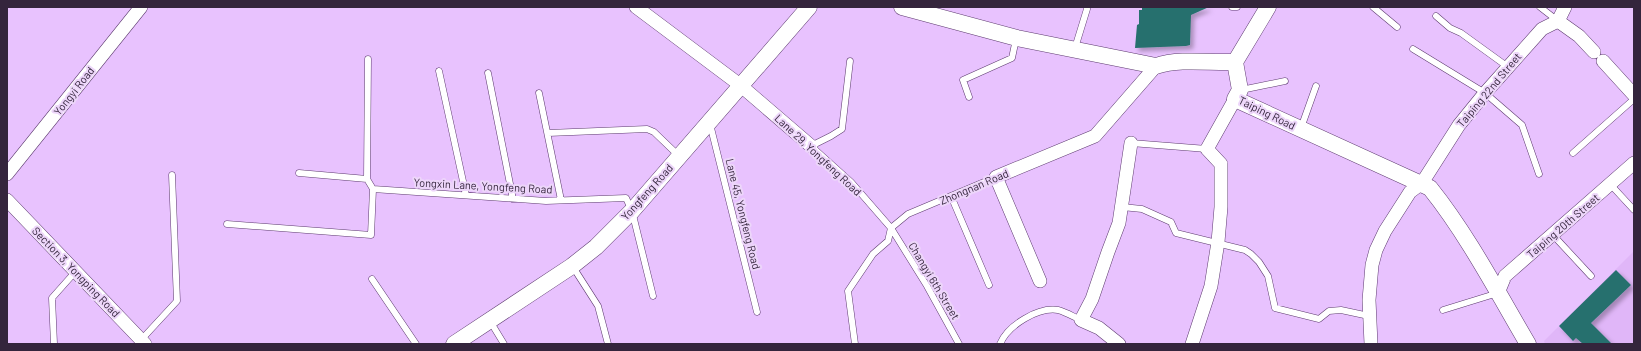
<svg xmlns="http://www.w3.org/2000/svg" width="1641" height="351" font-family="Barlow,sans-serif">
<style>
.built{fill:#e0b6f8}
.building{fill:#28706e;filter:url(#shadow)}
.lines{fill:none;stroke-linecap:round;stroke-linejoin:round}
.service-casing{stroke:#5d3b6f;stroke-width:7}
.minor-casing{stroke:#5d3b6f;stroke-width:14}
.tertiary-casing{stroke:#5d3b6f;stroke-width:17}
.service{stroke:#fff;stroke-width:6}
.minor{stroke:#fff;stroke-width:13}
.tertiary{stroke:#fff;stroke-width:16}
.labels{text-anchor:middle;stroke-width:4;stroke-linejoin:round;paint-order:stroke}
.street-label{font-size:11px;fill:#34253c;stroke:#edd6fa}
</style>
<defs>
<filter id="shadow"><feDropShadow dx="3.5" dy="3.5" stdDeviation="2" flood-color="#0004"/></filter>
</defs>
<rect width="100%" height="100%" fill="#e8c2fe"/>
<path class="built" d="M1634,251V344H1545L1544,341Z"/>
<path class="building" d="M1142,7H1209L1191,15L1190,45L1186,46L1135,48L1137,25L1139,24V10H1142Z
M1616,270L1631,285L1591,323L1612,344H1583L1576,338L1573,341L1559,326Z"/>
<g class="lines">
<defs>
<path id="service" d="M1232,7H1237
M1373,7L1397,27
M1540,7L1558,21
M1436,16L1450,28L1461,33L1508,67
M1075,48L1087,9
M1413,49L1485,93L1522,125L1539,174
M850,61L842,129L831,136L811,146L851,182L891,228L927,286L959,344
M439,71L466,195
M488,73L513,199
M1241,90L1285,81
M539,93L561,200
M969,97L963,80L1012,58L1016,39
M710,124L757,312
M1301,128L1316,86
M548,133L647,129L654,132L679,156
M1131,143L1207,149
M1573,153L1634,99
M367,179L368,59
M1610,184L1634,210
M373,189L546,201L626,198L632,211L653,296
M951,196L989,285
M1122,207L1142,209L1171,222L1176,233L1245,250L1251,254L1259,262L1268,276L1275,308L1319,319L1329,311L1341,310L1369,316
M227,224L371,235L373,189L367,179L299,173
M1553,235L1591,276
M573,267L598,306L608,344
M372,279L416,344
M1443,310L1498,293
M490,321L504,344
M141,340L177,301L172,175
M54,344L52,298L76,271
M855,344L848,291L873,254L888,241L891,228L908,214L996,177
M1000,344C1008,325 1038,307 1058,310C1066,312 1074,317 1081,320"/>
<path id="minor" d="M636,7L740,85L811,146
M1558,21L1579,36L1594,52
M1603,61L1634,95
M7,174L141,7
M7,200L145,344
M1040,281L996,177L1095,136L1156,66
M1498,293L1505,276L1634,163
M1119,344L1099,328L1081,320L1092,299L1108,252L1119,223L1131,143
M1192,344L1211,286L1218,242L1221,207V164L1207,149L1235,99
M1371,344L1369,300L1372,265L1376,250L1385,231L1410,192L1422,183L1459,125L1485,93L1542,29L1558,21L1565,7"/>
<path id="tertiary" d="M902,7L1017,38L1156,66C1181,58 1209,63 1235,62
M1235,62L1240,90L1235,99L1430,188C1467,234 1498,293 1528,344
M1235,62L1268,7
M454,344L572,266L596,247L632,211L809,7"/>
</defs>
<use href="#service" class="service-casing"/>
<use href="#minor" class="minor-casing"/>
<use href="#tertiary" class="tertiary-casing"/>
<use href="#service" class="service"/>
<use href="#minor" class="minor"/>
<use href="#tertiary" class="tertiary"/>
</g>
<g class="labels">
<g class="street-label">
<text transform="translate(1489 90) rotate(-50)" y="4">Taiping 22nd Street</text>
<text transform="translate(74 91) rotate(-52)" y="4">Yongyi Road</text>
<text transform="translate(1267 113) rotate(26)" y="4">Taiping Road</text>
<text transform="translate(818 155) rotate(43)" y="4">Lane 29, Yongfeng Road</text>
<text transform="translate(483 186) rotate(3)" y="4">Yongxin Lane, Yongfeng Road</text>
<text transform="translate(974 187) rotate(-23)" y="4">Zhongnan Road</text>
<text transform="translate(647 192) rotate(-48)" y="4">Yongfeng Road</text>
<text transform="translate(743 214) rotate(76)" y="4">Lane 45, Yongfeng Road</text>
<text transform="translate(1563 226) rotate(-41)" y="4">Taiping 20th Street</text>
<text transform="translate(76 272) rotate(46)" y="4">Section 3, Yongping Road</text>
<text transform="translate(934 281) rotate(59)" y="4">Changyi 6th Street</text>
</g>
</g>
<rect width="1641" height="351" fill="none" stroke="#34253c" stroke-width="16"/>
</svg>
